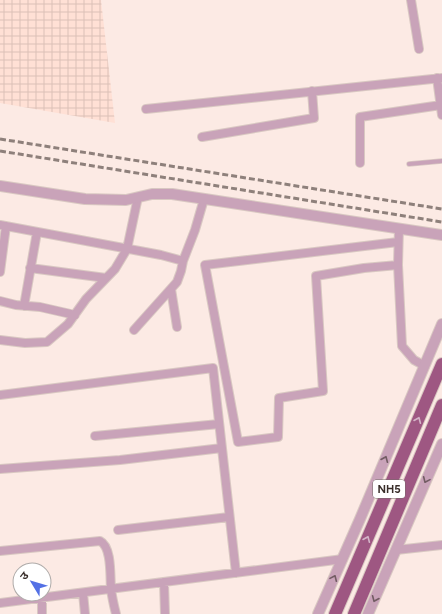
<svg xmlns="http://www.w3.org/2000/svg" width="442" height="614" font-family="Figtree,'Noto Sans Devanagari',sans-serif">
<style>
.industrial{fill:url(#industrial-grid)}
.lines{fill:none;stroke-linecap:round;stroke-linejoin:round}
.service-casing{stroke:#d9c8c2;stroke-width:5.5}
.minor-casing{stroke:#d9c8c2;stroke-width:10}
.tertiary-casing{stroke:#d9c8c2;stroke-width:12}
.trunk-casing{stroke:#d9c8c2;stroke-width:14}
.service{stroke:#c9a3b9;stroke-width:4}
.minor{stroke:#c9a3b9;stroke-width:8}
.tertiary{stroke:#c9a3b9;stroke-width:10}
.trunk{stroke:#9e5782;stroke-width:12}
.rail{stroke:#8e807b;stroke-width:3;stroke-dasharray:6 3;stroke-linecap:butt}
.oneway{stroke:#d3b3c7}
.oneway2{stroke:#725c63}
.labels{text-anchor:middle;stroke-width:4;stroke-linejoin:round;paint-order:stroke}
.shield{fill:#fff;stroke:#746c69;stroke-width:1}
.shield-label{font-size:11px;font-weight:bold;fill:#382d29}
</style>
<defs>
<pattern id="industrial-grid" width="8" height="8" patternUnits="userSpaceOnUse"><rect width="8" height="8" fill="#ffe0d5"/><path d="M0 4h8M4 0v8" fill="none" stroke="#dbc0b7"/></pattern>
</defs>
<rect width="100%" height="100%" fill="#fceae4"/>
<path class="industrial" d="M0,0H101L115,123L0,103Z"/>
<g class="lines">
<defs>
<path id="service" d="M409,164L442,161"/>
<path id="minor" d="M411,0L419,49
M437,78L442,115
M146,109L442,78
M202,137L314,118L312,91
M360,163V117L441,105
M0,225L161,255L183,261L195,230L204,199
M399,228L398,265L402,346L414,360L425,366
M398,265L364,268L316,276L323,391L279,398L278,437L238,442L205,265L398,242
M30,268L106,278
M0,272L6,226
M171,289L177,327
M0,301L16,305L40,307L75,315
M24,306L37,232
M134,330L177,282L181,271L183,261
M0,340L25,343L47,342L68,324L86,299L115,269L127,249L138,197
M0,395L213,368L236,573
M95,436L219,424
M0,469L120,460L222,448
M118,530L229,517
M396,550L442,545
M0,551L100,541C112,547 110,576 111,589C112,597 114,606 116,614
M164,582L165,614
M83,593L85,614
M42,598V614
M0,603L343,559"/>
<path id="tertiary" d="M0,186L85,199L126,200L152,194H172L442,235
M318,614L360,519L442,324
M368,614L442,444"/>
<path id="trunk" d="M335,614L442,364
M354,614L442,405"/>
</defs>
<use href="#service" class="service-casing"/>
<use href="#minor" class="minor-casing"/>
<use href="#tertiary" class="tertiary-casing"/>
<use href="#trunk" class="trunk-casing"/>
<use href="#service" class="service"/>
<use href="#minor" class="minor"/>
<use href="#tertiary" class="tertiary"/>
<use href="#trunk" class="trunk"/>
<path class="rail" d="M0,139L442,209
M0,151L442,222"/>
</g>
<defs><path id="oneway-chevron" d="M-2-3.5L2.5 0L-2 3.5" fill="none" stroke-width="1.6" stroke-linecap="round" stroke-linejoin="round"/></defs>
<g class="oneway">
<use href="#oneway-chevron" transform="translate(418 420) rotate(-67)"/>
<use href="#oneway-chevron" transform="translate(367 539) rotate(-67)"/>
</g>
<g class="oneway2">
<use href="#oneway-chevron" transform="translate(385 459) rotate(-67)"/>
<use href="#oneway-chevron" transform="translate(426 480) rotate(114)"/>
<use href="#oneway-chevron" transform="translate(334 578) rotate(-66)"/>
<use href="#oneway-chevron" transform="translate(375 599) rotate(113)"/>
</g>
<g class="labels">
<rect class="shield" x="373" y="480" width="32" height="18" rx="3"/>
<g class="shield-label">
<text x="389" y="493">NH5</text>
</g>
</g>
<g transform="translate(32 582) rotate(308)"><circle r="19" fill="#ffffff" stroke="#afaba9"/>
<path d="M0-3L7 15L0 10L-7 15Z" fill="#5370e5"/>
<text y="-6" font-size="11" font-weight="bold" text-anchor="middle" fill="#382d29">उ</text>
</g>
</svg>
